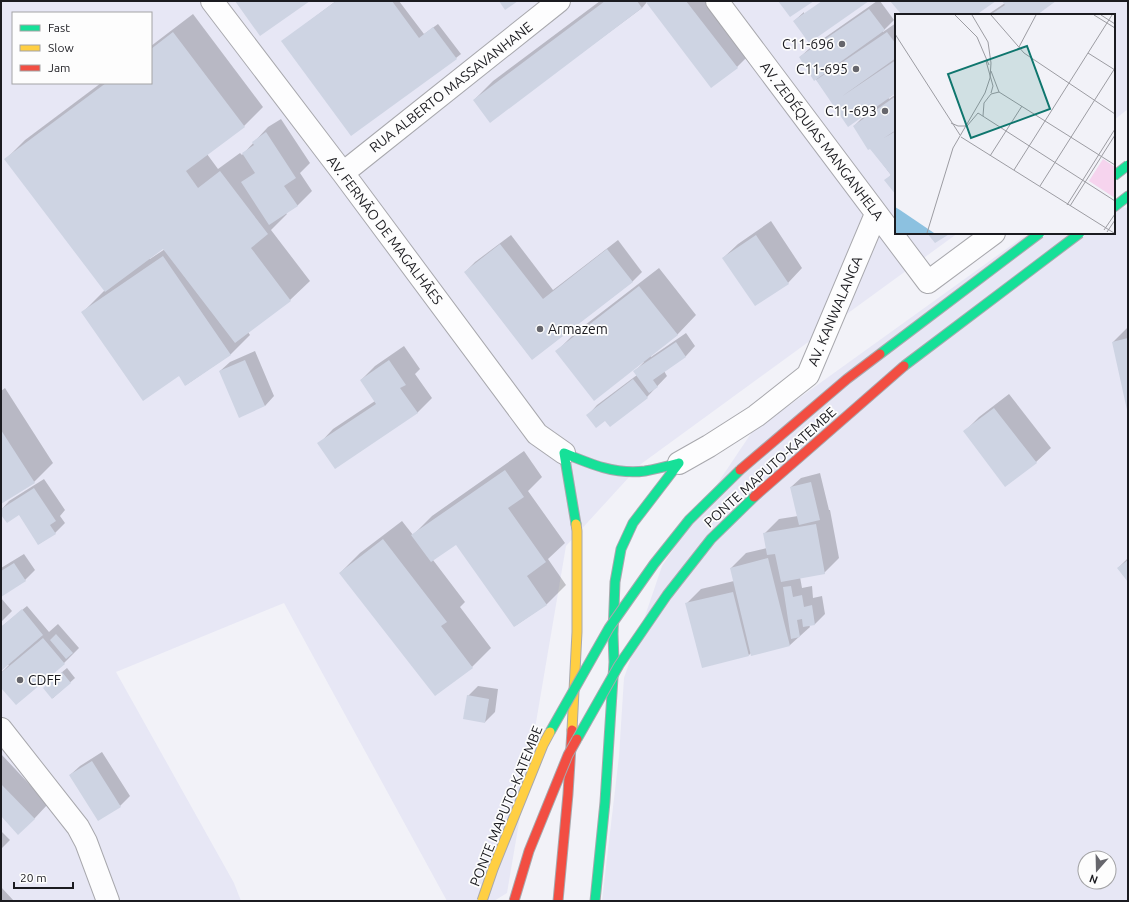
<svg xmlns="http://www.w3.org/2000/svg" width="1129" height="902" font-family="Ubuntu,sans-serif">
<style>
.built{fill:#e7e7f5;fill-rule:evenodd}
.shadow{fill:#0003;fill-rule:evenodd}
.building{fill:#ced4e3}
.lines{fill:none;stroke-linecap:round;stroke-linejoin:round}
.street-casing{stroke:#a8a8ad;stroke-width:24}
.fast-casing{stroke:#a8a8ad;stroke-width:11}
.slow-casing{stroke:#a8a8ad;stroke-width:11}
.jam-casing{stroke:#a8a8ad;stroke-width:11}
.street{stroke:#fdfdfe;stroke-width:22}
.fast{stroke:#16e098;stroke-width:9}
.slow{stroke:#ffcf43;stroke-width:9}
.jam{stroke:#f24e42;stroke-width:9}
.fast-bridge-casing{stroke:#a8a8ad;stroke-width:11;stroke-linecap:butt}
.slow-bridge-casing{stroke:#a8a8ad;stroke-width:11;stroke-linecap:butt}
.jam-bridge-casing{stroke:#a8a8ad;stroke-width:11;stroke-linecap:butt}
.fast-bridge{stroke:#16e098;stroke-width:9}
.slow-bridge{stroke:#ffcf43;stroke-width:9}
.jam-bridge{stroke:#f24e42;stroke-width:9}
.poi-dot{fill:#66666c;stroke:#fdfdfd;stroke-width:1.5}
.labels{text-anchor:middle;stroke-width:3.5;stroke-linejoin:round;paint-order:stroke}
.poi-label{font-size:14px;fill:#1b1b20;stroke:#fdfdfd;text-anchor:end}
.street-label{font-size:14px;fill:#1b1b20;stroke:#fdfdfd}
.inset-road{fill:none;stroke:#9c9ca2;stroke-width:1}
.view{fill:#0f766e;fill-opacity:0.15;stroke:#0f766e;stroke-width:2}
.inset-edge{fill:none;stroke:#1b1b20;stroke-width:2}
</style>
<rect width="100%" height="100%" fill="#f2f2f8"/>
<path class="built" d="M1,1H1128V109L1114,120V15H896V233H958L641,464L566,546L507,893L494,901H447L284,603L116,672L234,883L241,901H1ZM13,13H151V83H13Z
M1114,206L1128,208V901H602L619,756L624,678L662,566L752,432L1023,237L1035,233H1114ZM1085,858H1109V882H1085Z"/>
<path class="shadow" d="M336,1H399L424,34L438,24L461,54L456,58L283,41Z
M600,1H712L752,52L737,67L647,2L642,8L490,121L474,100L493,81Z
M819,1L804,12V15L823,1H867L794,21L804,12Z
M877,1H880L894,20L883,31V32L896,23V91L888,97L889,99L896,94V193L886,180L891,175L854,126L864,116L863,115L849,125L800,57L810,48Z
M1003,1H1055L1035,15H987L1005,3Z
M193,14L263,107L244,126L207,154L218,169L240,153L242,155L268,127L281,119L310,163L300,173L312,191L297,206L286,213L287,214L271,230L310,281L290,300L248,332L250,335L231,354L186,385L179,375L83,312L105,290L6,159L25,140L101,83H151V46ZM163,247L165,249L150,259L149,258Z
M771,221L802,268L788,283L723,258L738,244Z
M511,235L553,290L618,240L642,272L632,282L532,359L465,272L475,262Z
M659,268L696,315L677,335L650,355L651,357L686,333L695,346L686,356L664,371L667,376L647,397L606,419L588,415L597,405L637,375L635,371L644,362L557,351L576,332Z
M1128,327V408L1113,342Z
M404,346L420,369L415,374L432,398L417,413L319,444L333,429L375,401L361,380L375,366Z
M255,351L274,396L265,406L220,371L230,362Z
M5,388L53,463L34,482L1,503V391Z
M1009,394L1051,448L1036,462L964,432L979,417Z
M524,451L542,477L528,491L565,543L548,559L566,585L547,604L515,626L456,543L433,560L465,602L460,607L491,648L472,667L340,573L360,553L402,521L413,535L432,516Z
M820,473L829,510H830L839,558L824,573L800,577L802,588L812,586L813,598L822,596L825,614L815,624L809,625L810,627L790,645L752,652L749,655L686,604L701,589L734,581L731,568L746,553L767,548L764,534L779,519L798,516L791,487L801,478Z
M44,479L65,510L60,516L65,523L55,533L39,544L19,514L1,513V510L9,501Z
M24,554L35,570L25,580L1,595V568Z
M1128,558V581L1118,568Z
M1,598L12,611L1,622Z
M27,606L49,632L58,624L79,648L64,663L16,704L1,686V673L9,665L7,664L1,670V627Z
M67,668L75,678L53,698L49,683Z
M478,686L498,689L495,712L485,722L468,696Z
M102,752L130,796L120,806L70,775L80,766Z
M1,754L48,804L34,819L1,815Z
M1,831L10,840L1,849Z
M1,887L14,901H1Z"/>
<path class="building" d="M235,1H310L260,36Z
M336,1H392L419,38L433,27L457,59L351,136L281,41Z
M499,1H518L505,10Z
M605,1H637L642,8L490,123L473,100Z
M645,1H686L738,68L711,88Z
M778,1H814L790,17Z
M822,1H869L809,43L793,21Z
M890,1H996L976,15H902Z
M1002,1H1056L1037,15H990L1005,5Z
M869,9L885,30L814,81L799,57Z
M173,32L245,127L186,171L198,188L220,171L268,234L251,248L291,301L235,343L163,249L105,292L4,159L106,83H151V49Z
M887,32L896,44V58L841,97L896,60V93L848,127L816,80Z
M896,96V130L884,138L896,131V195L884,180L891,175L870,149L868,150L853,126Z
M266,132L296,178L284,186L298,206L269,225L241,182L255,173L242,153L254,145L252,142Z
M927,233H951L935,243Z
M756,235L789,284L755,306L722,258Z
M500,244L543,299L607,249L633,282L532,360L464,272Z
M163,256L231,355L185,386L179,376L143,401L81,312Z
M639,286L678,335L594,401L555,351Z
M1128,338V410H1127L1112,342Z
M676,342L686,357L653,380L658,387L649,393L633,371Z
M245,360L265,406L239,418L219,371Z
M389,360L406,385L400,388L418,413L335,469L317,443L376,404L360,380Z
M633,379L648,398L610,427L605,421L596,428L586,415Z
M994,408L1037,463L1005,487L963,431Z
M1,430L35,483L1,504Z
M505,470L524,497L508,508L546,562L527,576L547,605L514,627L456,545L431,562L411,535Z
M811,482L820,520L799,525L790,487Z
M34,488L56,521L50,525L56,534L38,545L19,515L7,523L1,515V509Z
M816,524L825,574L781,582L775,554L767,555L763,533Z
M383,539L447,622L441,626L473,668L435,696L339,573Z
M768,558L790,646L751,656L730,568Z
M1128,560V582L1117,568Z
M14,563L26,581L1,597V571Z
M791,586L793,597L802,595L804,607L812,605L815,625L803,627L802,619L797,620L800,637L791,639L783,587Z
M733,592L749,656L702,668L685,603Z
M22,609L43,635L1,671V627Z
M56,634L73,653L66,659L50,640Z
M43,638L65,664L16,705L1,688V673Z
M62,672L71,683L52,699L43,688Z
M467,695L489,699L485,723L463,719Z
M92,761L121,807L98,821L69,775Z
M1,784L35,819L18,835L1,816Z"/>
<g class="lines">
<defs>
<path id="street" d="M212,1L343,173L537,434L564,453
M717,1L928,282L994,233
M343,173L559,1
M679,463L709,446L756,416L808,375L876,214
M1,729L78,827L86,842L108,901"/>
<path id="fast" d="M1114,207L1128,196
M564,453C590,464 616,475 645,471C657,469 668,466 679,463
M564,453L576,524
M595,901L605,802L614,662L613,634L615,582L621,549L633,523L679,463"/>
<path id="slow" d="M572,730L577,632V531L576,524"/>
<path id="jam" d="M558,901L568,794L572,730"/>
</defs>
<use href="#street" class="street-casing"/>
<use href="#fast" class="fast-casing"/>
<use href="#slow" class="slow-casing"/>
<use href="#jam" class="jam-casing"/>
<use href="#street" class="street"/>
<use href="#fast" class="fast"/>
<use href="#slow" class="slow"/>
<use href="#jam" class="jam"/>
<defs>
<path id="fast-bridge" d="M1114,176L1128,165
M880,354L1040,233
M904,366L1080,233
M550,732L609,628L654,564L689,520L740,470
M577,739L619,665L667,595L711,539L754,497"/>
<path id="slow-bridge" d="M482,901L493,869L543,745L550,732"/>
<path id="jam-bridge" d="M740,470L847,379L880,354
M754,497L904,366
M514,901L529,851L568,755L577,739"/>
</defs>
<use href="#fast-bridge" class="fast-bridge-casing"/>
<use href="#slow-bridge" class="slow-bridge-casing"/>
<use href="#jam-bridge" class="jam-bridge-casing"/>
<use href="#fast-bridge" class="fast-bridge"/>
<use href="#slow-bridge" class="slow-bridge"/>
<use href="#jam-bridge" class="jam-bridge"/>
</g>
<g class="poi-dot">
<circle cx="842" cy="44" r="4"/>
<circle cx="856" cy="69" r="4"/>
<circle cx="885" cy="111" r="4"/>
<circle cx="540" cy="329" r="4"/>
<circle cx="20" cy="680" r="4"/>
</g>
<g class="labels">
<g class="poi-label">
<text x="834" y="49">C11-696</text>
<text x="848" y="74">C11-695</text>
<text x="877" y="116">C11-693</text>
<text x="548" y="334" text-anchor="start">Armazem</text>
<text x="28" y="685" text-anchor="start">CDFF</text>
</g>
<g class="street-label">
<text transform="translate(451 87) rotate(-38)" y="5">RUA ALBERTO MASSAVANHANE</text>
<text transform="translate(822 141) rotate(53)" y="5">AV. ZEDÉQUIAS MANGANHELA</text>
<text transform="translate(385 230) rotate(53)" y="5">AV. FERNÃO DE MAGALHÃES</text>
<text transform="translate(835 311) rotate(-67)" y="5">AV. KANWALANGA</text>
<text transform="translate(770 467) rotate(-42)" y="5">PONTE MAPUTO-KATEMBE</text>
<text transform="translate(506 806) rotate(-68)" y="5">PONTE MAPUTO-KATEMBE</text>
</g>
</g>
<g transform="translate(895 14)">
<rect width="220" height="220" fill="#f2f2f8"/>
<path d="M208,145L220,153V184L194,167Z" fill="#f6d4ee"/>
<path d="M0,193L5,196L39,219H0Z" fill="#8cc1e0"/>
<path class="inset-road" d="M60,1L82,23L94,51M96,1L129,39L220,100M199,1L220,14M206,1L220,10M0,20L65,121M124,33L141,1M193,39L220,56M91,47L98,72L96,79M104,78L220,151M96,80L104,78L96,57M88,102L89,89L96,80M56,109L63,112H72L83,99L220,187M66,123L219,219M95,142L127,92M119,156L217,1M145,172L220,54M172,191L220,115M175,192L220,121M209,216L220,200M212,218L220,206M32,219L58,134L90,79L95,64L96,49L93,28L77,1"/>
<path class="view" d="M132,32L155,95L76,124L53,60Z"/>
<rect width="220" height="220" class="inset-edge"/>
</g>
<rect width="1129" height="902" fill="none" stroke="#1b1b20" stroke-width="4"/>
<rect x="12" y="12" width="140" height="72" fill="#fdfdfd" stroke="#a3a3a5"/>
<rect x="20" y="25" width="20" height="6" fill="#16e098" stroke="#a3a3a5"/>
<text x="48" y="32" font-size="12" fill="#1b1b20">Fast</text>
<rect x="20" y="45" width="20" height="6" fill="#ffcf43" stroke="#a3a3a5"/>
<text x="48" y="52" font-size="12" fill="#1b1b20">Slow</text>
<rect x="20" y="65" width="20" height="6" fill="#f24e42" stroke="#a3a3a5"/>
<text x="48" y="72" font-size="12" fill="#1b1b20">Jam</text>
<g transform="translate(1097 870) rotate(200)"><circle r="19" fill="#fdfdfd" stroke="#a3a3a5"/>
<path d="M0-3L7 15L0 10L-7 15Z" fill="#66666c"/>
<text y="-6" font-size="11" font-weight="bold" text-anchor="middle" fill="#1b1b20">N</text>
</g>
<path d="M14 882v6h59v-6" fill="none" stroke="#1b1b20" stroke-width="2"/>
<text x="20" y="882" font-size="12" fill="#1b1b20" stroke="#fdfdfd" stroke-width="3" paint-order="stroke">20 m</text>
</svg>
